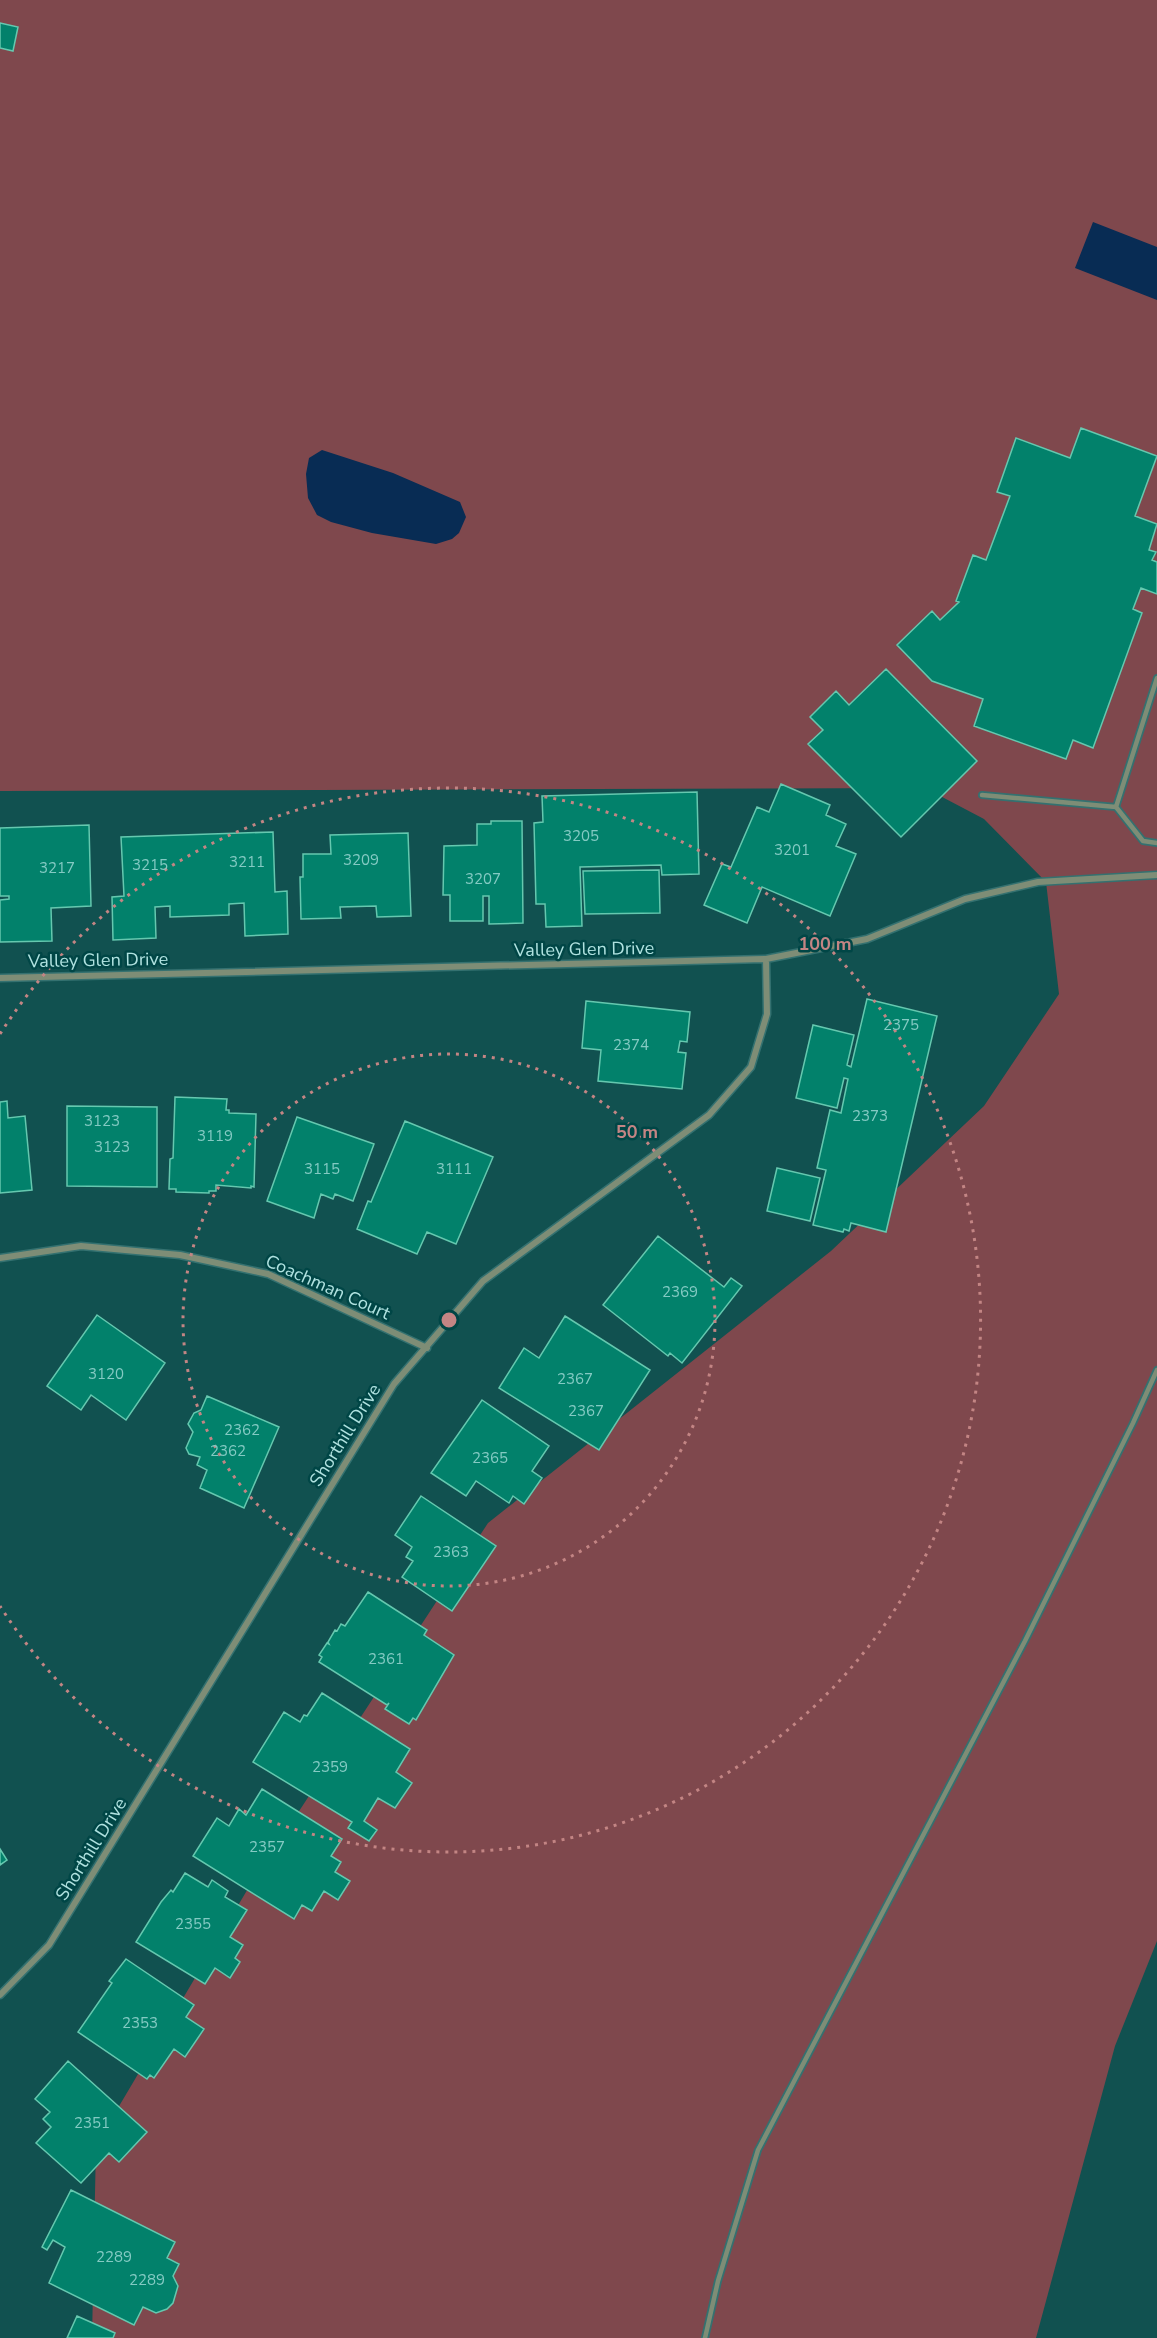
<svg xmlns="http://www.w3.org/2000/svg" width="1157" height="2338" font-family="'Nunito Sans',sans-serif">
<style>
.green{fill:#7f484d}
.water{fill:#082c54}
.building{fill:#02816b;stroke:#65c8af;stroke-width:1.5}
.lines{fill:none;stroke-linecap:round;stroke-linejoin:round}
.lane-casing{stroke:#347170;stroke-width:8}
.street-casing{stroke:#347170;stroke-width:9}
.lane{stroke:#7e8d76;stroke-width:4.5}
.street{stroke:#7e8d76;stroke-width:6}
.ring{fill:none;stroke:#c38584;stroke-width:3;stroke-dasharray:3 6}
.labels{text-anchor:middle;stroke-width:5;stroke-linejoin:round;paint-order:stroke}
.number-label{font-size:15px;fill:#84cac3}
.street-label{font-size:18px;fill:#b0e2e0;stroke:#004646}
.centre{fill:#c38584;stroke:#004646;stroke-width:3}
.ring-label{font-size:18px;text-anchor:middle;font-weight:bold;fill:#c38584;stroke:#004646;stroke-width:5;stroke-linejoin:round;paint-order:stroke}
</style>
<rect width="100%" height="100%" fill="#115150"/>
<path class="green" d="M0,0H1157V1941L1115,2046L1036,2338H92L96,2145L246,1892L488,1523L831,1251L984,1106L1059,994L1046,882L984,819L925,788L0,791Z"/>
<path class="water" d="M1093,222L1157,247V300L1075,268Z
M322,450L393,473L460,502L466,517L459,533L452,539L436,544L372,533L331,522L317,515L308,498L306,474L309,458Z"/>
<path class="building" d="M0,23L18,27L13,51L0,48Z
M1081,428L1157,456L1135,516L1157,524L1149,550L1156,552L1152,560L1157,562V594L1141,588L1133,609L1142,613L1093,748L1073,740L1066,759L974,726L983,699L932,681L897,645L932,611L940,620L959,602L956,601L973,555L986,560L1010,496L997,492L1016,438L1070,458Z
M886,669L977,761L901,837L808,744L823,730L810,717L836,691L849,705Z
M781,784L830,805L826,815L846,824L836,846L856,854L830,916L762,887L747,923L704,905L722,864L731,867L757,807L769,812Z
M697,792L699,874L662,875L661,865L580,867L582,926L546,927L545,904H536L534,823L543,822L542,796Z
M491,821H522L523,923L489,924V896H483V921H450V895H443L444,846L477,845V824H491Z
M89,825L91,906L51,908L52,941L0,942V900L9,899V896H0V828Z
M273,832L275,892L287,891L288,934L245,936L244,903L229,904V915L170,917V906L155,907L156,938L113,940L112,897L124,896L121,837Z
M408,833L411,916L377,917L376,906L340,907L341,918L301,919L300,877H303V854H331L330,835Z
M659,870L660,913L585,914L583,871Z
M867,999L937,1016L886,1232L851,1223L849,1231L844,1229L843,1232L813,1225L826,1170L817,1168L830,1110L841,1113L848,1079L844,1078L837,1108L796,1098L813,1025L854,1035L847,1065L851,1067Z
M586,1001L690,1012L687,1042L680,1041L678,1052L686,1053L682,1089L598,1081L601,1050L582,1048Z
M175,1097L227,1099L226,1110H229V1113L256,1114L254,1187L251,1186V1188L216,1185V1191H209V1193L176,1192V1189H169L170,1159L173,1158Z
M7,1101L8,1118L25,1116L32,1190L0,1193V1102Z
M67,1106L157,1107V1187L67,1186Z
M297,1117L374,1144L353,1201L335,1194L333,1199L321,1194L314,1218L267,1201Z
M405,1121L493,1157L456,1244L427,1232L417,1254L357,1229L368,1201L371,1202Z
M777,1168L820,1178L810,1221L767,1211Z
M658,1236L724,1287L731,1278L742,1286L682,1363L670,1353L668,1356L603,1305Z
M97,1315L165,1363L126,1420L91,1395L81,1410L47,1386Z
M565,1316L650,1370L599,1450L499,1388L524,1348L539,1358Z
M207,1396L279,1427L244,1508L200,1488L207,1470L197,1465L200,1457L189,1454L186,1448L193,1432L188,1424L194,1413L201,1410Z
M482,1400L549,1446L532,1471L542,1478L524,1504L513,1496L509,1503L476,1481L466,1496L431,1473Z
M421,1496L496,1546L452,1611L402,1577L413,1561L406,1557L412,1547L395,1535Z
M368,1592L427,1630L424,1635L454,1655L416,1720L413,1718L409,1724L385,1709L389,1703L387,1705L319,1662L322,1657L319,1655L327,1643L329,1644L328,1642L335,1630L337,1631L341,1624L345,1626Z
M322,1693L410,1749L396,1772L412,1783L395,1808L378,1798L364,1821L377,1830L369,1841L348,1828L352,1822L253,1762L284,1712L300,1722L304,1715L307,1716Z
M262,1789L342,1839L331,1856L341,1862L335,1872L350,1881L338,1900L324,1891L312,1911L302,1905L294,1919L193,1856L217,1818L229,1826L239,1809L246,1815Z
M0,1849L7,1860L0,1865Z
M185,1873L208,1887L212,1880L228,1891L225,1897L247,1910L230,1937L243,1945L235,1958L240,1962L230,1978L215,1968L205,1984L136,1942L161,1902L171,1890L173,1892Z
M126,1959L194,2005L186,2017L204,2029L185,2057L174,2049L154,2078L150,2075L147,2079L78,2032L112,1983L109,1981Z
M68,2061L147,2132L119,2162L109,2153L81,2183L36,2143L51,2127L43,2119L50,2112L35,2099Z
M71,2190L175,2242L167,2258L179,2264L173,2276L178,2286L173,2303L167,2309L156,2313L143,2307L134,2325L49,2283L65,2247L53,2240L47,2250L42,2247Z
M77,2316L115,2333L113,2338H67Z"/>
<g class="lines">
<defs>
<path id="lane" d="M1157,678L1116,807L1143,841L1157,843
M982,795L1116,807
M705,2338L718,2281L758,2150L1025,1641L1133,1423L1157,1370"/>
<path id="street" d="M0,978L766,959L867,939L965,899L1038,882L1157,875
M0,1258L81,1246L180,1255L268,1274L427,1348
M0,1995L49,1945L394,1384L483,1281L709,1115L751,1067L767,1014L766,959"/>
</defs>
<use href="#lane" class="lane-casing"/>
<use href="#street" class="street-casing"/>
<use href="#lane" class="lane"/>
<use href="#street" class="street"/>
</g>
<g class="ring">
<circle cx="449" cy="1320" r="266"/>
<path d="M0 1034A532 532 0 1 1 0 1606"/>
</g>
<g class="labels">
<g class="number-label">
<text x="581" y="841">3205</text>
<text x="792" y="855">3201</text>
<text x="361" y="865">3209</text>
<text x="247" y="867">3211</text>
<text x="150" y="870">3215</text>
<text x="57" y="873">3217</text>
<text x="483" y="884">3207</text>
<text x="901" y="1030">2375</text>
<text x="631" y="1050">2374</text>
<text x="870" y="1121">2373</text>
<text x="102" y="1126">3123</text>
<text x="215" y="1141">3119</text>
<text x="112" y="1152">3123</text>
<text x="322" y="1174">3115</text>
<text x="454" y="1174">3111</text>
<text x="680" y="1297">2369</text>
<text x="106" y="1379">3120</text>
<text x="575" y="1384">2367</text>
<text x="586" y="1416">2367</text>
<text x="242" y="1435">2362</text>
<text x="228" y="1456">2362</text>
<text x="490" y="1463">2365</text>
<text x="451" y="1557">2363</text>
<text x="386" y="1664">2361</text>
<text x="330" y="1772">2359</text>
<text x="267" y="1852">2357</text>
<text x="193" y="1929">2355</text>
<text x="140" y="2028">2353</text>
<text x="92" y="2128">2351</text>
<text x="114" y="2262">2289</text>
<text x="147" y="2285">2289</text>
</g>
<g class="street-label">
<text transform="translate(584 949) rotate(-1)" y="6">Valley Glen Drive</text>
<text transform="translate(98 960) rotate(-1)" y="6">Valley Glen Drive</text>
<text transform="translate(328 1287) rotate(24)" y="6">Coachman Court</text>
<text transform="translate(345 1435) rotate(-58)" y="6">Shorthill Drive</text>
<text transform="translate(91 1849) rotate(-58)" y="6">Shorthill Drive</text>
</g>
</g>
<circle cx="449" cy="1320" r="9" class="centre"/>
<g class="ring-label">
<text x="825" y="950">100 m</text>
<text x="637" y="1138">50 m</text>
</g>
</svg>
